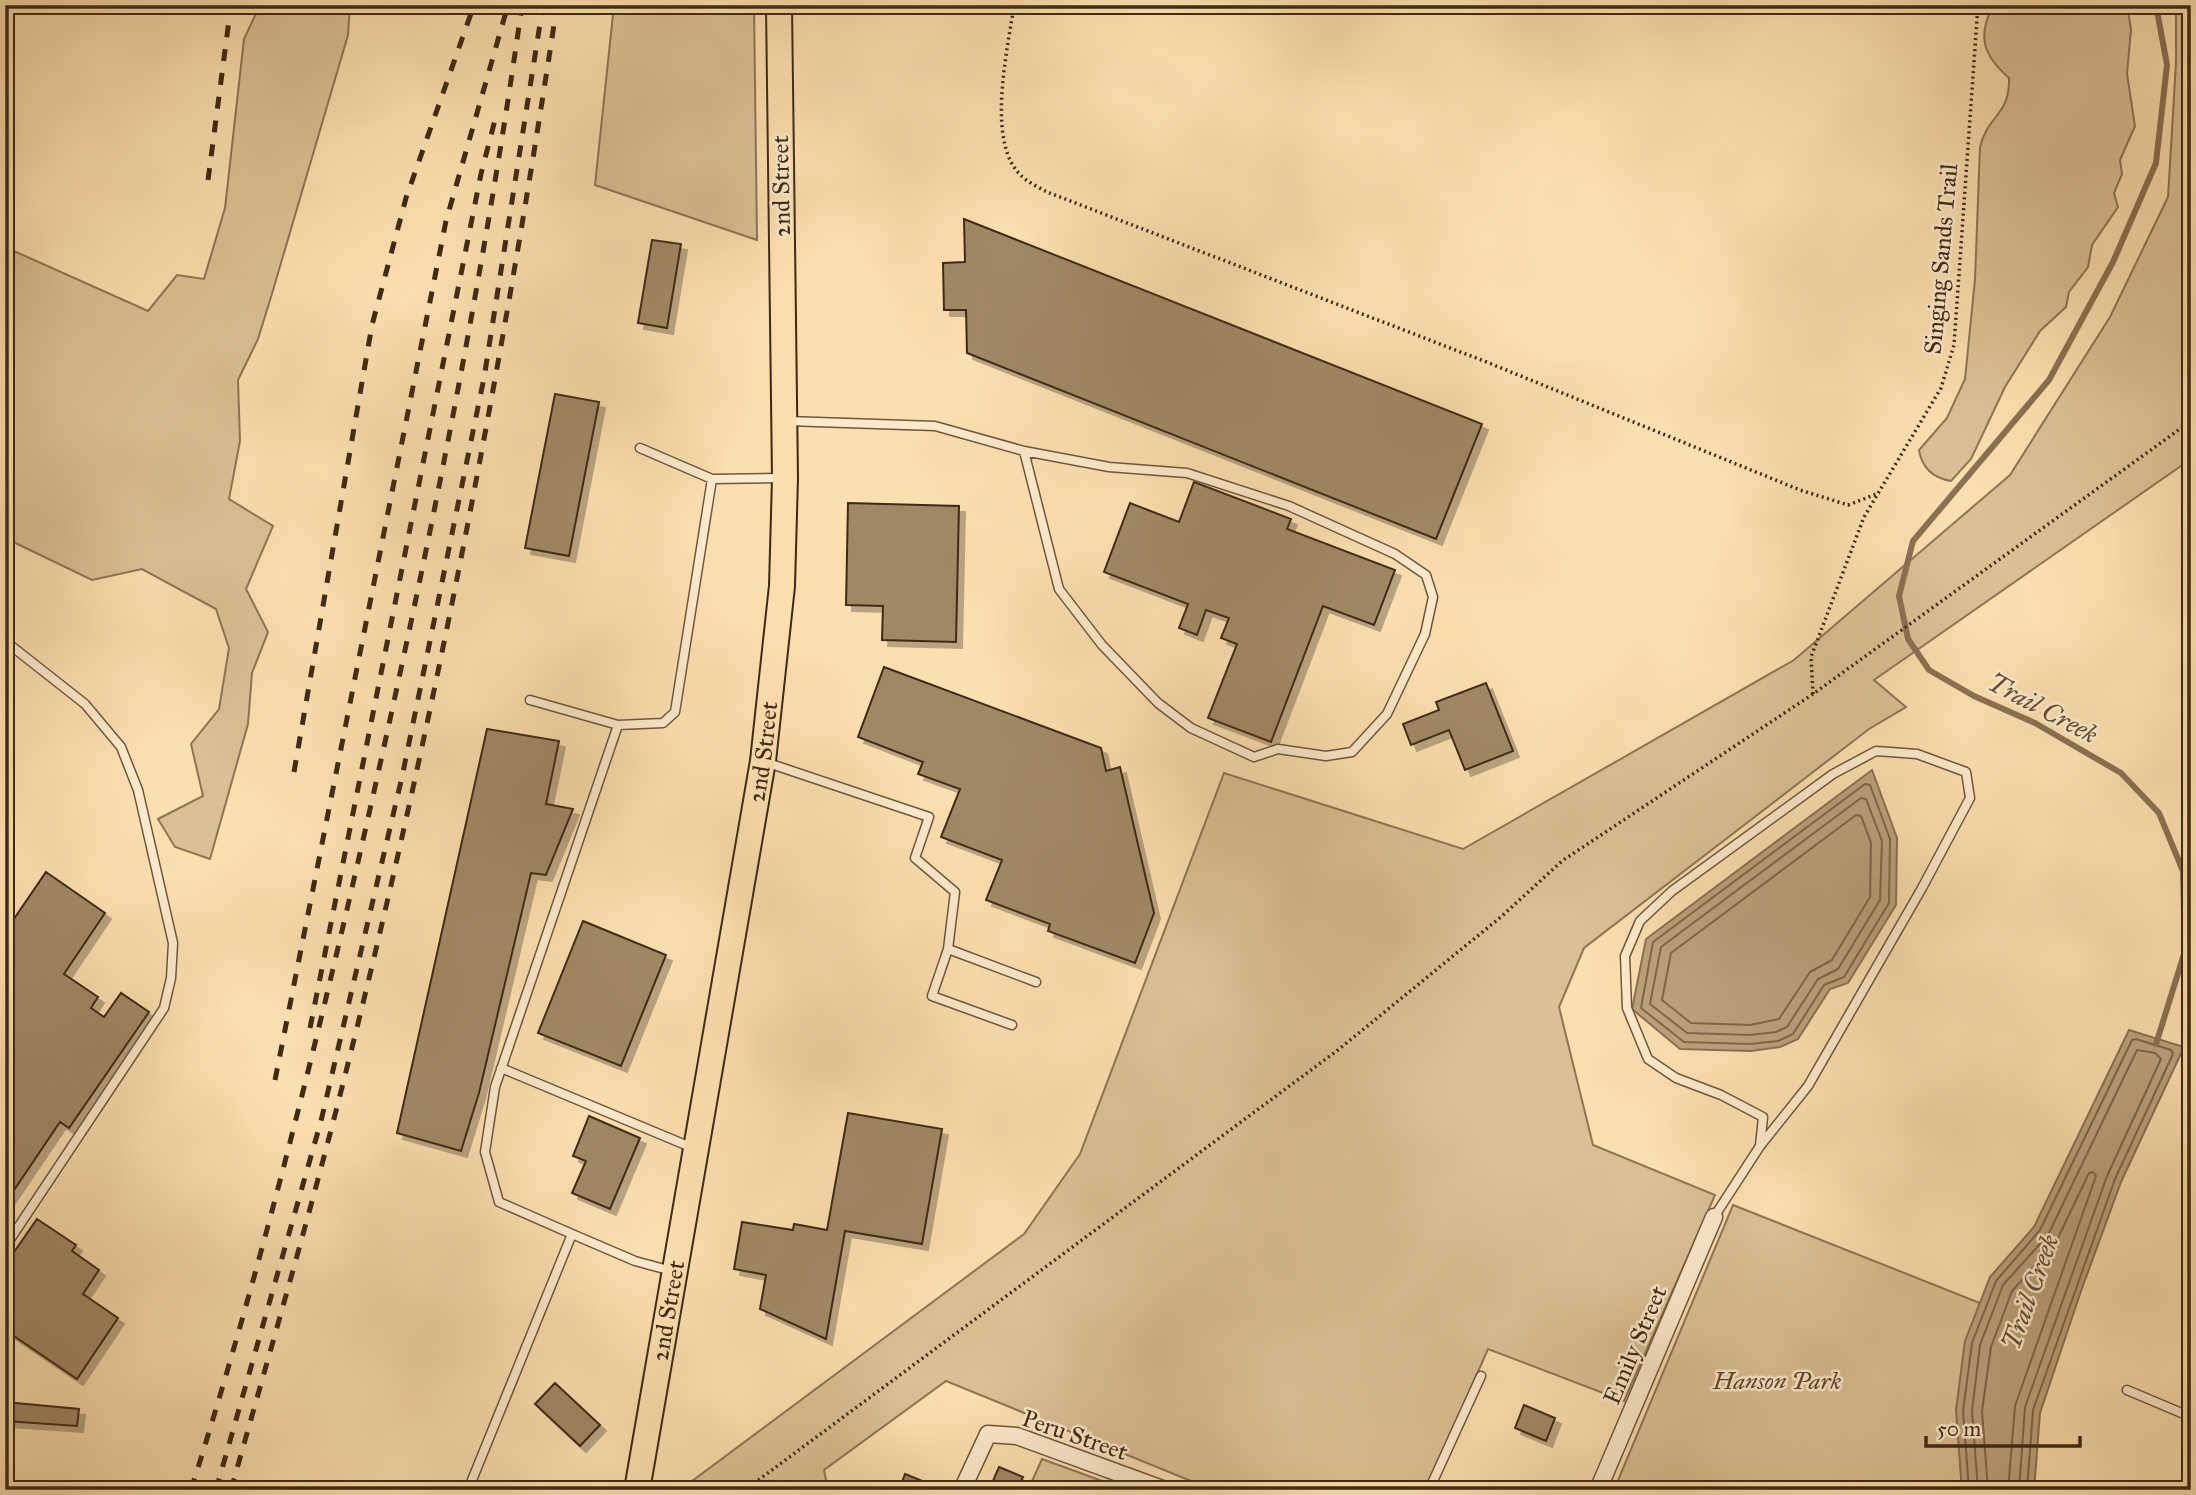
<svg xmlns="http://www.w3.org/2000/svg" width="2196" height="1495" font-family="'IM FELL Great Primer',serif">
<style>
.green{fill:#dcc095;stroke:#8e7554;stroke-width:2}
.water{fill:#bca17b;stroke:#8a7152;stroke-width:2}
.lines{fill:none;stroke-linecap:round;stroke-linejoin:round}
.shore{stroke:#7e6648;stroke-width:2}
.stream{stroke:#8a7152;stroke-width:6}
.building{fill:#a18865;stroke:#3f2a14;stroke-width:2;filter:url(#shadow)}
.lane-casing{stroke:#6e573b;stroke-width:11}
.street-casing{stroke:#6e573b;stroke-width:19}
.primary-casing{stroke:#3f2a14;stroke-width:28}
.path{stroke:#3f2a14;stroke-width:3.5;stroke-dasharray:2 3.5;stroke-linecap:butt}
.lane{stroke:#fdeacc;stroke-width:8}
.street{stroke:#fdeacc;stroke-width:16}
.primary{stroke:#fcdfb0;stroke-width:24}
.rail{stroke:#3f2a14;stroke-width:5;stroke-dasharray:12 12;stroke-linecap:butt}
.labels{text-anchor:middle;stroke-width:5;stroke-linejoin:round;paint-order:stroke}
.street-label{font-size:24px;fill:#3f2a14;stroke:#fdeacc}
.park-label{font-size:24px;font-style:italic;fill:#5e482e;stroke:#fdeacc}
.water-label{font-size:26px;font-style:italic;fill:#644e33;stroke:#fdeacc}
</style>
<defs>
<filter id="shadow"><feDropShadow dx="6" dy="6" stdDeviation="0" flood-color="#0004"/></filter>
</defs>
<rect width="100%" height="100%" fill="#fcdfb0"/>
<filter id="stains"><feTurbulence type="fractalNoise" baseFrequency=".00286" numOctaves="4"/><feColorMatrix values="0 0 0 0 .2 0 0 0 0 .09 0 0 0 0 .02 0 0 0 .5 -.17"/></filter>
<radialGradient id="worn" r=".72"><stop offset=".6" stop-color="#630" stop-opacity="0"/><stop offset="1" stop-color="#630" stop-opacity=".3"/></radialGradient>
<path class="green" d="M260,5H350L348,35L271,297L258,339L238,380L240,441L229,499L273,526L246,589L268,632L252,673L248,724L210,859L175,847L158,819L203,796L191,744L219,709L229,648L216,609L142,569L92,580L5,538V247L148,311L177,275L204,279L225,208L244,39Z
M614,5H754L757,240L595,185Z
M1993,5H2127L2131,29L2127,74L2135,126L2120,160L2122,174L2114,193L2118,207L2092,245L2088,267L2069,292L2066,307L2040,331L2005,387L1971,459L1951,481C1933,478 1922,468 1919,450L1947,418L1965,379L1975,279L1980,147C1988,114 2010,116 2009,78C1983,55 1977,37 1993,5Z
M2176,5H2191V459L1874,680L1906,707L1869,729L1584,948L1559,1007L1593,1145L1715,1195L1624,1401L1488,1349L1426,1490H1213L946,1381L824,1470L828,1490H680L1024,1234L1080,1154L1224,773L1463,849L1794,660L2010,475L2110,317L2168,197L2176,63Z
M1733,1205L1980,1303C1954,1370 1957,1419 1962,1490H1614Z
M1042,1459L1124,1489L1126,1490H1028Z"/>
<path class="water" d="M1872,770L1897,838L1896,905L1848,983L1830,989L1798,1039L1780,1047L1751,1051L1680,1049L1632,1009L1646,939Z
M2129,1030L2184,1047L2121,1182L2081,1291L2040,1413L2034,1490H1962L1956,1410L1965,1341L1990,1277L2034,1227Z"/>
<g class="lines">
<path class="shore" d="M1865,784L1870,785L1890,839L1889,903L1844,977L1824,985L1793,1034L1778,1041L1750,1044L1684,1042L1641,1008L1653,942Z
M1861,798L1866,799L1882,841L1880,900L1838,969L1818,979L1787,1027L1776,1032L1750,1035L1687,1033L1650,1004L1661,947Z
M1856,815L1861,816L1871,843L1870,897L1832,960L1810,972L1779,1019L1750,1025L1691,1023L1662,1000L1671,953Z
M1969,1490L1963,1411L1972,1343L1996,1281L2040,1230L2132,1040L2136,1039L2171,1050L2173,1054L2115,1179L2033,1410L2027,1490
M1978,1490L1972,1411L1980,1345L2003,1285L2048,1235L2137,1050L2155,1053L2161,1059L2107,1176L2025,1407L2019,1490
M1988,1490L1982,1411L1991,1347L2012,1291L2056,1242L2089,1173L2093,1172L2096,1176L2015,1406L2008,1490"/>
<path class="stream" d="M2156,5L2167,65L2156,163L2113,262L2049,380L1913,541L1899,596L1908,639L1929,670L1974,696L2035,723L2121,773L2159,813L2183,871L2185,951L2156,1044"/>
</g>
<path class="building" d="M964,219L1482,424L1436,539L967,353L966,310H944L943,263L965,262Z
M652,240L681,244L667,328L638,323Z
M555,394L599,402L569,556L525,548Z
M1194,482L1291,519L1287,529L1395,570L1374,625L1323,606L1271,742L1208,718L1237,644L1221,638L1229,618L1206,610L1197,635L1179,628L1188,604L1104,572L1130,503L1179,522Z
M848,503L959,506L956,642L882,640L883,606L846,605Z
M884,667L1101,748L1106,771L1120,767L1154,913L1135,963L1048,931L1050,924L986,900L1002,860L941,837L960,789L918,774L923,762L858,737Z
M1486,683L1513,751L1465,770L1449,730L1411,745L1403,724L1439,710L1436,702Z
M487,729L559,741L546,804L573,809L546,875L531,873L479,1093L461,1151L397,1133Z
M46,872L105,913L64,974L98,997L91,1008L104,1017L121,993L149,1012L69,1128L60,1122L6,1202L5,932Z
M583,921L666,955L621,1066L538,1033Z
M848,1113L942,1129L922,1244L845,1231L826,1339L760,1309L766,1275L734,1269L742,1222L793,1230L794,1224L827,1230Z
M589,1116L640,1138L610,1209L572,1193L586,1161L573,1156Z
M37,1219L76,1245L72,1251L99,1270L83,1294L118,1318L77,1379L5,1330V1265Z
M555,1383L600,1425L580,1446L535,1404Z
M5,1402L79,1409L77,1426L5,1421Z
M1524,1405L1555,1418L1546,1441L1515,1428Z
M999,1467L1023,1477L1017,1490H989Z
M905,1474L930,1484L928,1490H899Z"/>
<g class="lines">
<defs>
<path id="lane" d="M787,421L935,426L1024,451L1109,467L1187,473L1289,506L1395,554L1426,575L1433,597L1425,634L1387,714L1352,752L1326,756L1278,749L1254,757L1191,728L1158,703L1102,645L1059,589L1024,451
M640,448L712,479L782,478
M5,641L85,704L121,747L138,790L173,943L171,978L164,1008L5,1247
M530,700L618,725L495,1087L485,1152L499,1202L572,1234
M618,725L663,723L675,712L712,479
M765,762L929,817L915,858L955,892L948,949L1036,982
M948,949L932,996L1012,1025
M501,1068L693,1148
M1714,1217L1760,1146L1763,1117L1721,1095L1676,1078L1648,1059L1627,1008L1625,956L1640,921L1672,891L1833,774L1876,751L1917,754L1966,772L1970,798L1922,888L1808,1086L1760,1146
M2127,1390L2191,1417
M468,1490L572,1234L635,1261L672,1271
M1429,1490L1481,1376"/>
<path id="street" d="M962,1490L988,1434L1017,1436L1165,1490
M1598,1490L1714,1217"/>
<g id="primary">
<path id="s1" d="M637,1490L763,761L782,586L785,478L779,5"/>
</g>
</defs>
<use href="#lane" class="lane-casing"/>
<use href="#street" class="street-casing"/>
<use href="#primary" class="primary-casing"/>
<path class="path" d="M1014,5C1008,49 984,147 1024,178C1031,184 1040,188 1047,192L1489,363L1800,490L1848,505L1879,493
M2182,161L2191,159
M1813,694L1811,657L1864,517L1941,388L1954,345L1978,5
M745,1490L1338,1050L1502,916L1562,861L1813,694L2191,421"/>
<use href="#lane" class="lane"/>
<use href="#street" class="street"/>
<use href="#primary" class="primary"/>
<path class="rail" d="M208,180L231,5
M294,772L372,325L406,198L474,5
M310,1028L481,174L496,116
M275,1080L446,221L508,5
M191,1490C264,1259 322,1023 375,787C433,528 485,268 522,5
M216,1490L321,1121L402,777L484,378L543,5
M231,1490C267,1362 304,1235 337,1107C430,744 501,376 557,5"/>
</g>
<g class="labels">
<g class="street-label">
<text transform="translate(781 186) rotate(-91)" y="8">2nd Street</text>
<text transform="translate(1941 259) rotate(-85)" y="8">Singing Sands Trail</text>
<text dy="8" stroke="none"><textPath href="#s1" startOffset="749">2nd Street</textPath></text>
<text dy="8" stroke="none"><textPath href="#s1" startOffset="182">2nd Street</textPath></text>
<text transform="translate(1635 1345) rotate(-67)" y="8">Emily Street</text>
<text transform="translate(1075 1435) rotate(19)" y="8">Peru Street</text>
</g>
<g class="park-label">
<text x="1777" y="1389">Hanson Park</text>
</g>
<g class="water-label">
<text transform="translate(2043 708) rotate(28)" y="9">Trail Creek</text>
<text transform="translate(2030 1292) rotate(-70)" y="9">Trail Creek</text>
</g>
</g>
<rect width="2196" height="1495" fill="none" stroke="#fcdfb0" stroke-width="28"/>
<rect x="7" y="7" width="2182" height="1481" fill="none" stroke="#3f2a14" stroke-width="3.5"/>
<rect x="14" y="14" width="2168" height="1467" fill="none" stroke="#3f2a14" stroke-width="2"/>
<path d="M1926 1436v10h154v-10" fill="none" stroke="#3f2a14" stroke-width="3.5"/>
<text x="1937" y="1436" font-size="21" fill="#3f2a14" stroke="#fdeacc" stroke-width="5" paint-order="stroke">50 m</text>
<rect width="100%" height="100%" filter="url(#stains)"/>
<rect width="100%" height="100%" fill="url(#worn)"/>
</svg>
